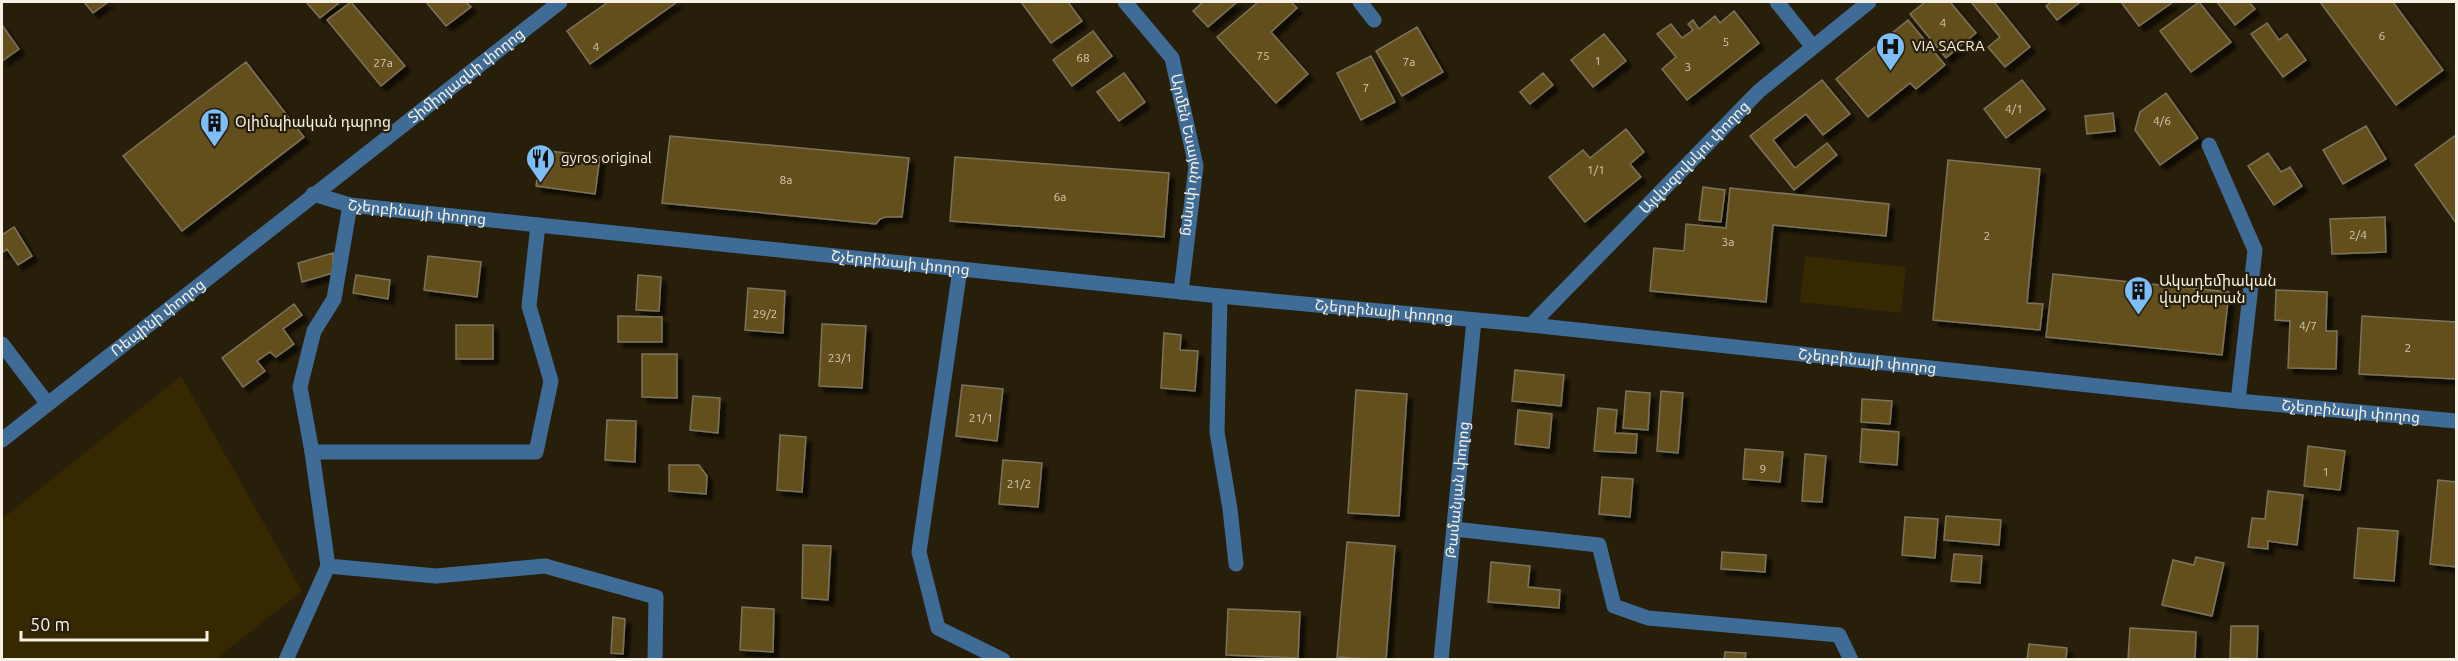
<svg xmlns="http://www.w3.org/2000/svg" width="2458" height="661" font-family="Ubuntu,'Noto Sans Armenian',sans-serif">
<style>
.green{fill:#362801}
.building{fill:#64501c;stroke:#7c735b;stroke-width:1.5;filter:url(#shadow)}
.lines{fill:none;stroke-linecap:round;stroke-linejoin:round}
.minor{stroke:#3e6c96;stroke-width:15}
.labels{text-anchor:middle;stroke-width:4.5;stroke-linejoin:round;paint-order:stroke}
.number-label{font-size:12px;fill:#d2c9b2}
.poi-label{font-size:15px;fill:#f6f1e4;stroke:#281f0a;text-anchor:start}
.street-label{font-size:15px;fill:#f6f1e4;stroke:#281f0a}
</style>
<defs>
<filter id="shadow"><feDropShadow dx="5.5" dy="5.5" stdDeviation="1.5" flood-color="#0009"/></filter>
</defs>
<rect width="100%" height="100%" fill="#281f0a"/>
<path class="green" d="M1805,256L1906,267L1901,313L1800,302Z
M181,376L302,591L216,659H2V519Z"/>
<path class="building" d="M84,2H108L93,13Z
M306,2H340L320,18Z
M351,2L405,66L381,86L327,20Z
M426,2H466L471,7L446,26Z
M608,2H677L590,64L567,31Z
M1021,2H1068L1082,21L1051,43Z
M1203,2H1237L1208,27L1193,11Z
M1258,2H1291L1297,8L1271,32L1308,74L1276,103L1217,37Z
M1925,2H1950L1976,33L1946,58L1910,14Z
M1971,2H1994L2030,47L2005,67L1988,47L2000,37Z
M2051,2H2079V3L2057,20L2046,6Z
M2121,2H2173L2139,26Z
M2199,2L2231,42L2191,72L2160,31Z
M2217,2H2249L2255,9L2235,25Z
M2320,2H2393L2443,70L2396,105Z
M1734,11L1759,43L1687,100L1662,69L1676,57L1657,34L1671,24L1682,38L1693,30L1688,24L1693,20L1699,29L1715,16L1720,23Z
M1908,20L1945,65L1916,89L1910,83L1868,117L1836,79Z
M2267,23L2279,40L2287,34L2306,60L2283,77L2251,34Z
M2,25L19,49L2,61Z
M1417,27L1443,72L1402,96L1376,51Z
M1093,31L1112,56L1072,86L1053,60Z
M1604,34L1626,61L1593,87L1571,60Z
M1371,56L1395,102L1361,120L1337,73Z
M246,62L304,137L182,231L123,156Z
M1124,73L1145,102L1119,121L1097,92Z
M1543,73L1553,85L1530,104L1520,92Z
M1822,80L1850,114L1823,135L1806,114L1773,140L1795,168L1827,143L1837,155L1794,190L1750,136Z
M2022,80L2045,109L2006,138L1984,109Z
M2166,93L2198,138L2160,165L2135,130L2140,112Z
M2113,113L2115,131L2087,134L2085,116Z
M2366,126L2386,159L2343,184L2323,150Z
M1626,129L1644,152L1630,164L1641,177L1585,222L1549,177L1583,150L1590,158Z
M2456,135V223L2415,165Z
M670,136L909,158L902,217H885L880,219L876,224L662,203Z
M541,150L600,157L595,194L536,186Z
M2268,153L2281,172L2290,167L2302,186L2274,205L2248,166Z
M955,157L1169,173L1164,237L950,221Z
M1948,160L2040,169L2027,303L2043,304L2040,330L1933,320Z
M1703,187L1725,190L1721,222L1699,220Z
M1730,188L1889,204L1886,236L1773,225L1766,302L1650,291L1654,248L1684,251L1686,224L1726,228Z
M2385,217L2386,252L2332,254L2330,219Z
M14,227L32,256L18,265L7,249L2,253V235Z
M333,253V273L302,282L298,263Z
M428,256L481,262L477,297L424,290Z
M2053,274L2229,292L2222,355L2046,337Z
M356,275L390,280L388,299L353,293Z
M638,275L661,277L659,311L636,310Z
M748,288L785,291L783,333L745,330Z
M2276,290L2327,292L2326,331H2337L2336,369L2288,368L2290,321L2275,320Z
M294,304L302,315L283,329L294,344L276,357L270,352L257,361L265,371L243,387L222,358Z
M618,316L662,317V342H618Z
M2362,316L2456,322V379L2359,374Z
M822,324L866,326L862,388L819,386Z
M456,325H493V359H456Z
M1164,333L1181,335L1180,350L1198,351L1195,391L1161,388Z
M642,354H677V398L642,397Z
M1515,370L1564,375L1561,406L1512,401Z
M962,385L1003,389L997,441L956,436Z
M1356,390L1407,394L1399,516L1348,513Z
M1626,391L1650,393L1648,430L1623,428Z
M1661,391L1683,393L1678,453L1657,451Z
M693,396L720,398L718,433L690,430Z
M1862,399L1892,401L1890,424L1861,422Z
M1598,408L1617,410L1615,433L1637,434L1636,453L1594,451Z
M1518,410L1552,414L1549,448L1515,444Z
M607,420L636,421L635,462L605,460Z
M1862,429L1899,432L1897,465L1860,462Z
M780,435L806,437L802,492L777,490Z
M2308,446L2345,451L2340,490L2304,486Z
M1745,449L1783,452L1780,482L1743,479Z
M1805,454L1826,456L1822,502L1802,501Z
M1003,460L1042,463L1038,507L999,504Z
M669,465H699L707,476L706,494L669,491Z
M1602,477L1633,479L1630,517L1599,514Z
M2438,480L2456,482V567L2430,564Z
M2268,491L2303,495L2297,545L2268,541V549L2248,547L2252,518L2265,519Z
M1946,516L2001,520L1999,545L1944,540Z
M1905,517L1938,519L1935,558L1902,555Z
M2358,528L2398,531L2394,581L2354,578Z
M1347,542L1395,546L1386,660L1337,657Z
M803,545L831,546L828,600L802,598Z
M1722,552L1766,555L1765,572L1721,569Z
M1954,554L1982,556L1980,583L1951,581Z
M2196,557L2224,563L2212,616L2162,605L2173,560L2194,565Z
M1491,562L1530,566L1528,587L1560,590L1559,608L1488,602Z
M742,607L774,609L773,652L740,650Z
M1228,609L1300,612L1298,658L1226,655Z
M613,617L625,619L623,654L611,653Z
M2231,626H2258L2257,659L2230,658Z
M2130,628L2196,632L2195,660H2128Z
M2029,644L2067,648L2066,660H2027Z
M1725,652L1746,653L1745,660H1724Z"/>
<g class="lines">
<g class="minor">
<path id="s1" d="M1125,2L1172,58L1196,166L1181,292"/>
<path d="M1360,2L1374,20"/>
<path d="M1777,2L1813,47"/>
<path d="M2209,145L2255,250L2238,401"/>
<path id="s2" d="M313,194L350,205L538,225L1220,296L1531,325L2238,401L2456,421"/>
<path d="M350,205L334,299L314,331L300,387L312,452H536L551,381L529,306L538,225"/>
<path d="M960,269L919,552L938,628L1003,660"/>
<path d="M1220,296L1217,432L1230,509L1236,564"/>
<path id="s3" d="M1531,325L1759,91L1869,2"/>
<path d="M2,344L47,403"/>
<path id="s4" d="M2,440L560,2"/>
<path d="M312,452L328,566L436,576L545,566L656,597L655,660"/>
<path d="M1454,529L1599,545L1614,606L1648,618L1839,635L1851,660"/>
<path d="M286,660L328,566"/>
<path id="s5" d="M1441,660L1474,320"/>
</g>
</g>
<defs>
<symbol id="hospital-pin" viewBox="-11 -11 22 30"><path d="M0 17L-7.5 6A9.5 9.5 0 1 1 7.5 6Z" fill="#7dbef9" stroke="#281f0a"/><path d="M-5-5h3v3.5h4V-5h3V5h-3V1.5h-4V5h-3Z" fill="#111"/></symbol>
<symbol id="building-pin" viewBox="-11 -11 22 30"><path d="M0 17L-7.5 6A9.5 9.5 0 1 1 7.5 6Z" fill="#7dbef9" stroke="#281f0a"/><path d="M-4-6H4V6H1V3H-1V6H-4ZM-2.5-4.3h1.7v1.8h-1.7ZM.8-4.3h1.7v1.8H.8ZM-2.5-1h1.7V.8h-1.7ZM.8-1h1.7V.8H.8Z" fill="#111"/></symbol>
<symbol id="restaurant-pin" viewBox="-11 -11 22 30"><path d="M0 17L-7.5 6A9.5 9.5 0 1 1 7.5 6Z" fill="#7dbef9" stroke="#281f0a"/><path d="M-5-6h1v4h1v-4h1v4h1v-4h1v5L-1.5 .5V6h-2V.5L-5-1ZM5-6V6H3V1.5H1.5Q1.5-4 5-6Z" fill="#111"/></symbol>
</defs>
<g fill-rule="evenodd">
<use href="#hospital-pin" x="1874" y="30" width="33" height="45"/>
<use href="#building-pin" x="198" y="106" width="33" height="45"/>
<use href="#restaurant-pin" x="524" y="142" width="33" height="45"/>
<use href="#building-pin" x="2122" y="274" width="33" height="45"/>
</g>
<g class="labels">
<g class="number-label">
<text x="1943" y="27">4</text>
<text x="2382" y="40">6</text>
<text x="1726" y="46">5</text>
<text x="596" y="51">4</text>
<text x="1263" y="60">75</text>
<text x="1083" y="62">68</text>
<text x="1598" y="65">1</text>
<text x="1409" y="66">7a</text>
<text x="383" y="67">27a</text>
<text x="1688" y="71">3</text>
<text x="1366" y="92">7</text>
<text x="2014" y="113">4/1</text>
<text x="2162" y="125">4/6</text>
<text x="1596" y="174">1/1</text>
<text x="786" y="184">8a</text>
<text x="1060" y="201">6a</text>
<text x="2358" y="239">2/4</text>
<text x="1987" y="240">2</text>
<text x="1728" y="246">3a</text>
<text x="765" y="318">29/2</text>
<text x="2308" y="330">4/7</text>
<text x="2408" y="352">2</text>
<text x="840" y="362">23/1</text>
<text x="981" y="422">21/1</text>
<text x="1763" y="473">9</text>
<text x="2326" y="476">1</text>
<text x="1019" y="488">21/2</text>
</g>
<g class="poi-label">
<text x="1912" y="51">VIA SACRA</text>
<text x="235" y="127">Օլիմպիական դպրոց</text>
<text x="561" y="163">gyros original</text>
<text x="2159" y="286">Ակադեմիական<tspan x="2159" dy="17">վարժարան</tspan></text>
</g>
<g class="street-label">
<text dy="5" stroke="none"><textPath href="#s4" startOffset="590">Տիմիրյազևի փողոց</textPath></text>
<text dy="5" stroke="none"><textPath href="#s1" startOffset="172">Արմեն Եսայան փողոց</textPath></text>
<text dy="5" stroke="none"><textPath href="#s3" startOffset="234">Այվազովսկու փողոց</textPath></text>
<text dy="5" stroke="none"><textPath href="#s2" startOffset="106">Շչերբինայի փողոց</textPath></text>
<text dy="5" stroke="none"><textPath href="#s2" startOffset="592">Շչերբինայի փողոց</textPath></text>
<text dy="5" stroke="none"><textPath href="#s2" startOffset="1078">Շչերբինայի փողոց</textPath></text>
<text dy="5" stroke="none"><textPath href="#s4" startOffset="198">Ռեպինի փողոց</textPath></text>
<text dy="5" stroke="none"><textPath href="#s2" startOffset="1564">Շչերբինայի փողոց</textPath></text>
<text dy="5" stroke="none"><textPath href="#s2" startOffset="2050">Շչերբինայի փողոց</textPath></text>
<text dy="5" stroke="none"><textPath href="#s5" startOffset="171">Թամանյան փողոց</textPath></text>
</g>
</g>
<rect width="2458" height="661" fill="none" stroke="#f6f1e4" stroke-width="6"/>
<path d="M21 631v9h186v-9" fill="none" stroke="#f6f1e4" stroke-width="3"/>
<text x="30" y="631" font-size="18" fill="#f6f1e4" stroke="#281f0a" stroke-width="4.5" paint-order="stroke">50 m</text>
</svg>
